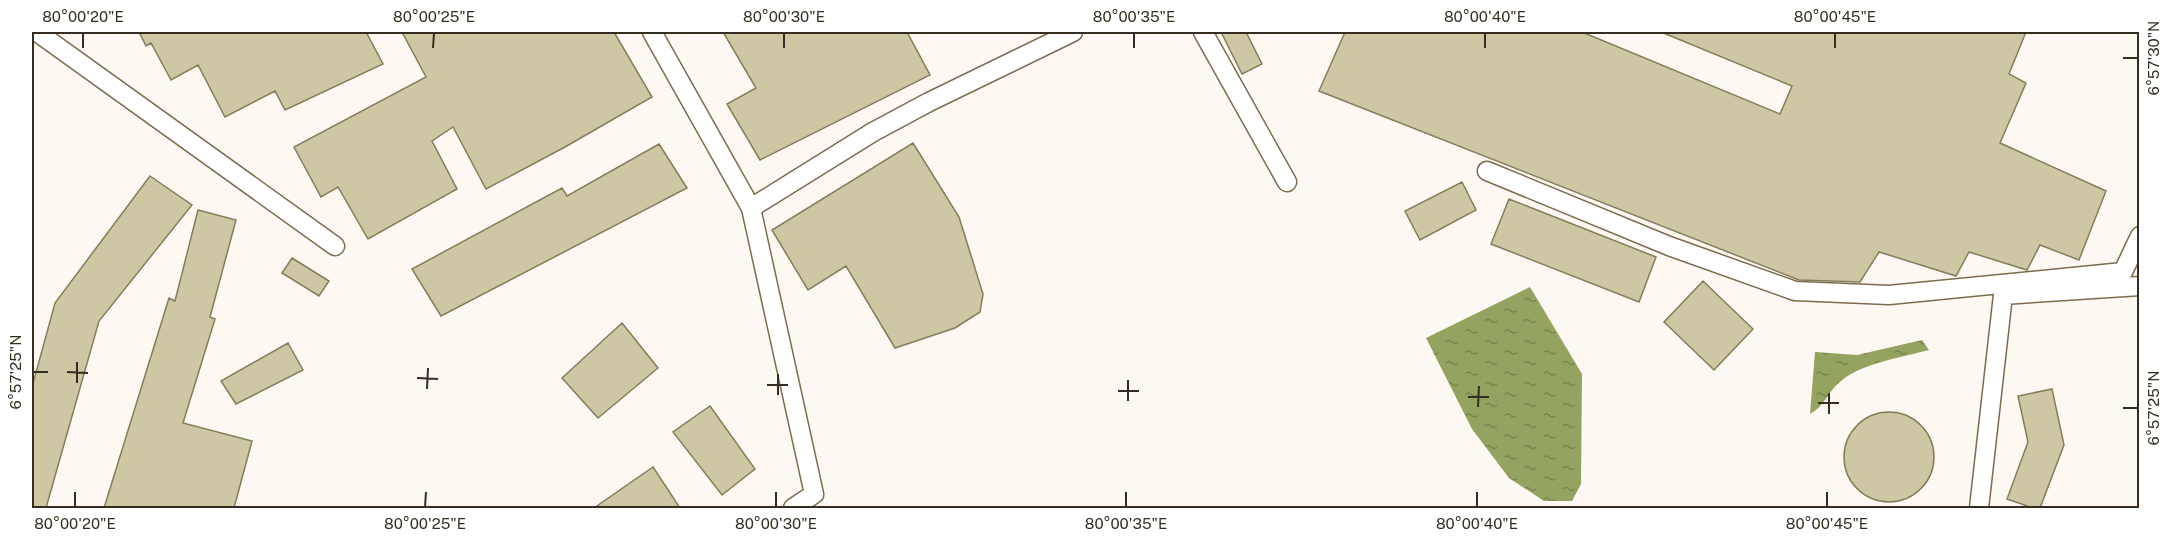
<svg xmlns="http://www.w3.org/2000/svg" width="2171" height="540" font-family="'Public Sans',sans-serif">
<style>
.water{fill:url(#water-ripples)}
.building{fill:#cdc7a3;stroke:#837d5b;stroke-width:1.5}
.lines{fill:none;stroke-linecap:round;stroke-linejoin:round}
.minor-casing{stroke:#7e6b4e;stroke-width:21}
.minor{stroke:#fff;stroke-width:18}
.ticks{fill:none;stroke:#352d20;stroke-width:2}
.neatline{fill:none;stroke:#352d20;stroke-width:2}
.ticks-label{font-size:15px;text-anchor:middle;fill:#352d20}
</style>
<defs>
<pattern id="water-ripples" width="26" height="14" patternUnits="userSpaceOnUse" patternTransform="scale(1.5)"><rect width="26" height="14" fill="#94a360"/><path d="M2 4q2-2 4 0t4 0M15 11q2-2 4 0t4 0" fill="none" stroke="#7a854f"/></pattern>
</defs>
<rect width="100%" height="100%" fill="#fdf9f2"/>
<path class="water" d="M1530,287L1582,374L1581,484L1572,501H1544L1509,478L1472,429L1426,338Z
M1922,340L1929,350C1903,357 1862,363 1841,381C1828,391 1826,405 1810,414L1815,352L1857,355Z"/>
<path class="building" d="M139,32H366L383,64L285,110L275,91L225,117L198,65L171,80L151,43L146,46Z
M402,32H614L652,97L565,147L486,189L453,127L432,141L457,189L368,239L338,187L321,197L294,147L426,77Z
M723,32H907L930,75L760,160L727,104L756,88Z
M1221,32H1246L1262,64L1242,74Z
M1345,32H1582L1780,114L1792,86L1661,32H2026L2009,74L2026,83L2000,143L2106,191L2079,260L2040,245L2027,270L1969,252L1956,276L1879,252L1860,282L1799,280L1319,91Z
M913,143L959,217L983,294L980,312L955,328L895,348L846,266L808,290L772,230Z
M659,144L687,188L441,316L412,269L562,188L567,196Z
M150,176L192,205L99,321L46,508H32V387L55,303Z
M1462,182L1476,210L1420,240L1405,211Z
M1509,199L1656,257L1639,302L1491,244Z
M198,210L236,220L210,317L215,319L183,423L252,441L234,508H104L169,298L175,301Z
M292,258L329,281L319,296L282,273Z
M1703,281L1753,329L1714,370L1664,322Z
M622,323L658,368L598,418L562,378Z
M288,343L303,370L236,404L221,381Z
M2052,389L2064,445L2040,508H2033L2007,499L2028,442L2018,396Z
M710,406L755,469L722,495L673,432Z
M1844 457a45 45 0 1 1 90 0a45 45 0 1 1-90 0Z
M653,467L680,508H594Z"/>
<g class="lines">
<defs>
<path id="minor" d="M37,32L335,246
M652,32L751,208L814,494L793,508
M1203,32L1287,182
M1487,171L1669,246L1795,291L1889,295L2123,272L2140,236
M751,208L873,132L929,102L1073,32
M1979,508L2003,295L2140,286"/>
</defs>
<use href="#minor" class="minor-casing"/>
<use href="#minor" class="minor"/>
</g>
<path class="ticks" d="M83,48V33M433,48L434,33M784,48V33M1134,48V33M1485,48V33M1835,48V33M2123,58H2138M33,372H48M67,372L88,373M417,378L438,379M77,383V362M767,385H788M427,389L428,368M1118,391H1139M778,395V374M1468,397H1489M1128,401V380M1818,403H1839M1478,407L1479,386M2123,408H2138M1829,414V393M75,507V492M425,507L426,492M776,507V492M1126,507V492M1477,507V492M1827,507V492"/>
<rect width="2171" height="540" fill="none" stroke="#ffffff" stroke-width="66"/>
<rect x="33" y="33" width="2105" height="474" class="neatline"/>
<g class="ticks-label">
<text x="83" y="22">80°00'20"E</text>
<text x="434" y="22">80°00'25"E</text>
<text x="784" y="22">80°00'30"E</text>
<text x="1134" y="22">80°00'35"E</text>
<text x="1485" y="22">80°00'40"E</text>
<text x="1835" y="22">80°00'45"E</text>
<text transform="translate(2154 58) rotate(-90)" y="5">6°57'30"N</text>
<text transform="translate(16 372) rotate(-90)" y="5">6°57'25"N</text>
<text transform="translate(2154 408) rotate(-90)" y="5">6°57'25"N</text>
<text x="75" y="529">80°00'20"E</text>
<text x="425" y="529">80°00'25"E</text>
<text x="776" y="529">80°00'30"E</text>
<text x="1126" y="529">80°00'35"E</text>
<text x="1477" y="529">80°00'40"E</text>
<text x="1827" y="529">80°00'45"E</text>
</g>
</svg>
